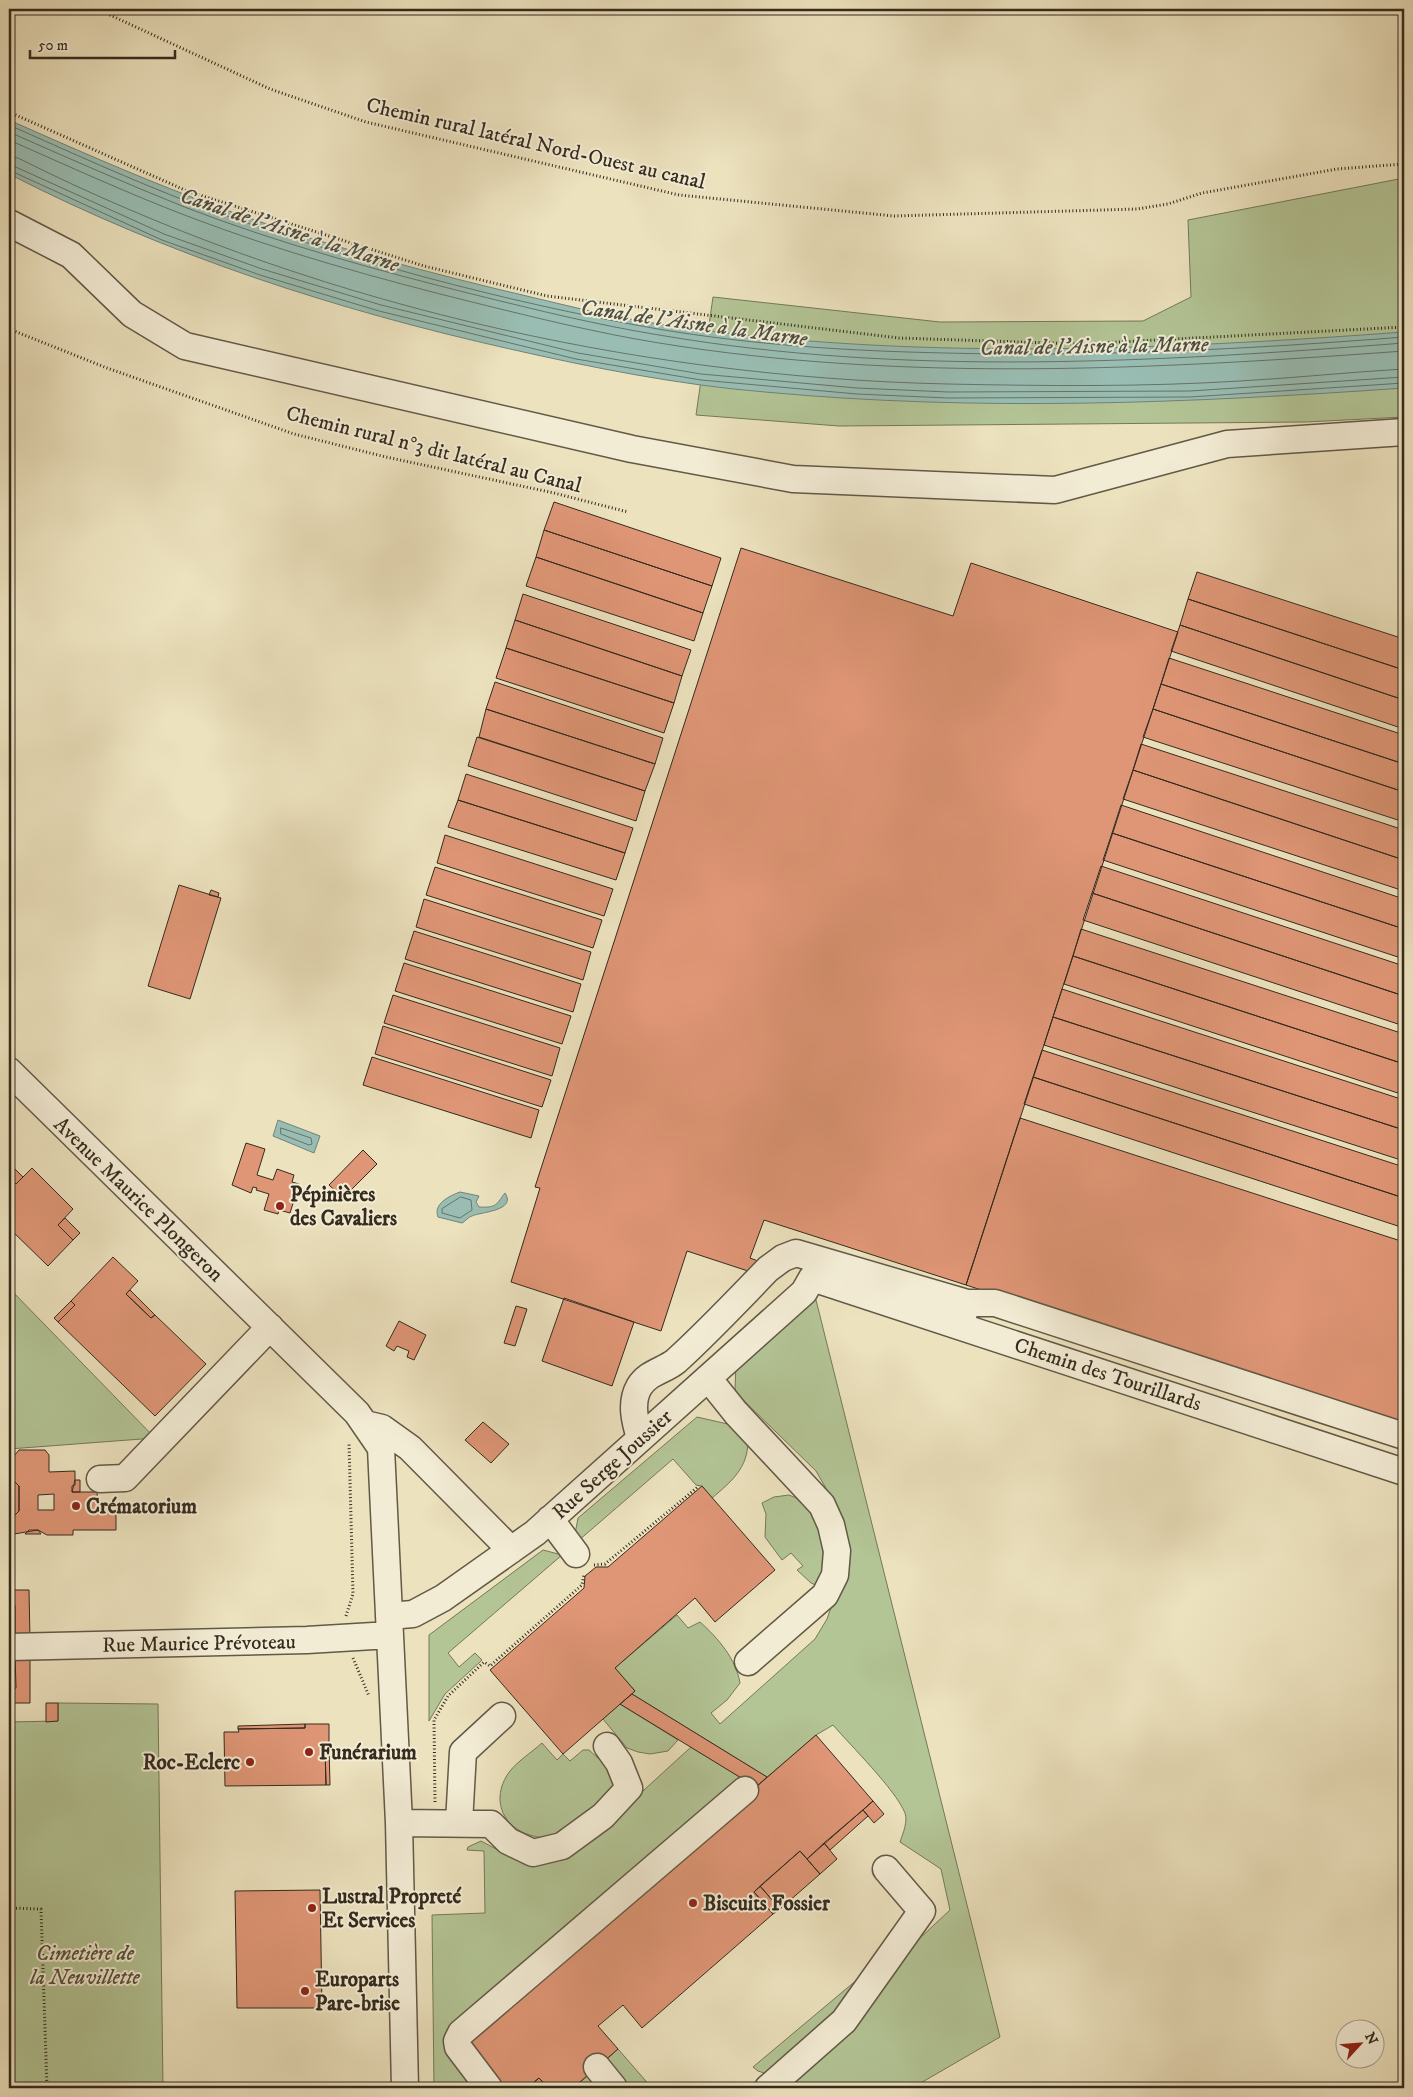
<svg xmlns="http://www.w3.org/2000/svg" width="1413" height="2097" font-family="'IM FELL DW Pica',serif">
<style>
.green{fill:#b3c495;stroke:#74785a}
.water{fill:#99bdb3;stroke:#718377}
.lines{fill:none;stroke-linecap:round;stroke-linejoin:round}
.shore{stroke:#667468;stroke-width:1}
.building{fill:#df9676;stroke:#342b1e;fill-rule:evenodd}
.minor-casing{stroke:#625946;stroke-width:29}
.path{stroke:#342b1e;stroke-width:3;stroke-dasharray:1 2.5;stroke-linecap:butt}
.minor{stroke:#f3ecd5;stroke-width:26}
.poi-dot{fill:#8f2418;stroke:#f3ecd5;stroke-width:2}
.labels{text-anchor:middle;stroke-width:4;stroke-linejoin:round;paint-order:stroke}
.street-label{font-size:21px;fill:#342b1e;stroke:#f3ecd5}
.poi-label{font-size:21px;font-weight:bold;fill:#342b1e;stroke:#f3ecd5;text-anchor:start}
.park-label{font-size:21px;font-style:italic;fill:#54513c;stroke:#f3ecd5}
.water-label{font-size:22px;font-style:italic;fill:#4d5043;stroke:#f3ecd5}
</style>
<rect width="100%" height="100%" fill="#ece2be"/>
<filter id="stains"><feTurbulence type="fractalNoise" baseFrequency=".004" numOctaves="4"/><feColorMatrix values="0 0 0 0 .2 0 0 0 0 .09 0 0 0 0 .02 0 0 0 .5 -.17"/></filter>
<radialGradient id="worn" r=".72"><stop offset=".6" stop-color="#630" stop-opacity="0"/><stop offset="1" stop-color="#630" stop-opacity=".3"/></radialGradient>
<path class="green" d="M1404,178V417L1306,422L839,426L696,415L713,297L940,322L1143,321L1191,297L1188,220Z
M9,1288L155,1438L9,1449Z
M815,1296L1000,2037L912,2088H786L903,1954L950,1910L941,1869L900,1842C903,1833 908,1822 905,1813C895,1789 851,1746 833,1725L816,1735L767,1777L632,1694L635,1691L615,1668L677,1615L688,1628L700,1622C718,1638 736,1659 740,1683L727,1700L711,1713L720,1724L815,1639L827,1619L837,1591V1522L827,1490L816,1471L735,1392L736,1360Z
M697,1417L732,1425L748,1441C748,1468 731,1482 712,1498L702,1486L696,1485L673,1459L578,1541L575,1534L578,1518Z
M789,1495L813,1505L830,1551L818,1586L811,1583L797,1570L803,1566L791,1553L782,1560L765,1537L766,1514L762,1503L774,1497Z
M543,1550L562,1555L448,1653L459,1667L475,1653L482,1660L445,1694L429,1721V1635Z
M58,1703L158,1704L163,2088H9V1722L58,1721Z
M620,1704L678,1740L668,1751L650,1754L638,1752L627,1748L603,1719Z
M542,1743L557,1760L563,1754L570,1761L583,1750H589C609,1768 618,1774 610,1801C593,1812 574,1828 555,1837C547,1840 530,1836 522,1832C498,1820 493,1793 510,1771C518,1761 532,1752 542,1743Z
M691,1747L748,1782L482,2088H434L432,1915L485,1913L484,1851L467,1850L468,1847L481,1841L524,1864H538L609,1822Z
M865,1973L856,1993L767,2074L758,2071L753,2067Z
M618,2049L652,2088H628L605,2061Z
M590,2074L602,2088H573Z"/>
<path class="water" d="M9,120C70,147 131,174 194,198C293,236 395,264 497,289C553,302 609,317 666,325C911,361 1158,350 1404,332V388C1190,403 979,412 765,392C679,385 594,368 510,349C336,310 167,255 9,174Z
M278,1120L320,1136L314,1153L273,1136Z
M460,1192L479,1196L476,1202L479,1207C498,1208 496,1204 505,1193C517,1211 480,1212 472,1216C468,1217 466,1221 462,1223L438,1217C433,1204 449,1196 460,1192Z"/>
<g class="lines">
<path class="shore" d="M9,125C70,152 131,180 194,204C340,258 504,302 658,329C753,345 849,351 945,353C1098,357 1251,349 1404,337
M9,132C68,158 127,184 187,208C281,244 379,271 476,295C537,310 597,325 659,335C904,377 1157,362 1404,343
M9,140C68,166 127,193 187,216C281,252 379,279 476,303C537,318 597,333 659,343C905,383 1157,369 1404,351
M9,156L18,158C303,301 629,377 948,384C1045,386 1143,387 1240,381C1295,378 1350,372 1404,369
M9,164L164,234L262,269L381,305L578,353L701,374L857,388L948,392L1190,391L1404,377
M9,170L162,240L260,275L379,311L576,359L701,380L857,394L948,398L1190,397L1404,383
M281,1128L311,1138L312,1144L309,1145L281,1134Z
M461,1197L471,1200L472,1210L460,1218L442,1213V1209Z"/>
</g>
<path class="building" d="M554,502L721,558L712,586L544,530Z
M544,530L712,586L703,613L536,557Z
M741,548L953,616L971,563L1178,632L966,1285L764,1220L750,1258L758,1261L754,1273L687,1251L661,1331L511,1282L540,1188L535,1187Z
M536,557L703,613L694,641L526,586Z
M1197,572L1404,639V670L1188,599Z
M523,594L691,650L682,676L515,620Z
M1188,599L1404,670V700L1180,625Z
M515,620L682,676L674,703L506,648Z
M1180,625L1404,700V729L1171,651Z
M506,648L674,703L664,733L496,678Z
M1169,658L1404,735V764L1161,684Z
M495,682L663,738L655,764L486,709Z
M1161,684L1404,764V792L1153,709Z
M486,709L655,764L645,791L479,737Z
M1153,709L1404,792V822L1143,737Z
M477,737L645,791L636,821L468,766Z
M1141,744L1404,830V860L1133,770Z
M1133,770L1404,860V891L1123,799Z
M466,774L633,828L625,853L458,800Z
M458,800L625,853L616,880L448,827Z
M1121,805L1404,899V929L1112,833Z
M1112,833L1404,929V959L1103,860Z
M445,835L613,889L604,916L437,863Z
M1101,866L1404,966V996L1092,893Z
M435,867L602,920L593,948L426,895Z
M179,885L221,898L190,999L148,986Z
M211,890L219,893L218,897L209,895Z
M1092,893L1404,996V1026L1083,920Z
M424,899L591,952L583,980L416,927Z
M1081,929L1404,1034V1064L1073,956Z
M414,931L581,984L573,1012L405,959Z
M1073,956L1404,1064V1095L1064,984Z
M404,963L571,1016L562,1044L395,991Z
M1062,989L1404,1100V1130L1053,1017Z
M393,995L560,1048L552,1076L384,1023Z
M1053,1017L1404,1130V1161L1044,1045Z
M383,1026L551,1080L542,1107L375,1054Z
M1042,1050L1404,1167V1198L1033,1077Z
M372,1057L539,1110L531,1138L363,1085Z
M1033,1077L1404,1198V1228L1024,1104Z
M1020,1118L1404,1242V1427L966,1285Z
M246,1143L265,1149L257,1175L273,1180L277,1169L294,1175L292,1182L299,1184L290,1213L279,1210L278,1214L264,1210L269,1194L256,1190L257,1188L253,1187L251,1193L232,1185Z
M363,1150L377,1164L343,1198L329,1185Z
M9,1163L23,1177L16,1184L9,1177Z
M32,1168L73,1209L58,1225L73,1240L48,1266L9,1228V1177L16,1184Z
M65,1218L80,1233L73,1240L58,1225Z
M113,1257L138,1281L126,1294L151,1318L155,1315L206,1364L155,1416L58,1322L75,1305L71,1301Z
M130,1290L155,1315L151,1318L126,1294Z
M564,1298L634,1322L612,1386L542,1361Z
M71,1301L75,1305L58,1322L54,1318Z
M516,1306L527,1309L515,1346L504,1343Z
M399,1321L426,1335L414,1360L407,1357L409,1351L397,1346L394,1351L386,1346Z
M483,1422L509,1444L491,1463L465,1440Z
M19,1450H45L49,1455V1472L75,1471V1485L72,1486V1492H97L98,1505H116V1530H73V1535H47L38,1530L14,1534V1516L19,1511V1486L14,1481V1456ZM54,1494V1510H38V1495Z
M75,1480H80V1492H72Z
M14,1481L19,1486V1511L14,1516Z
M702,1486L775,1570L715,1622L695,1598L615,1668L635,1691L563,1754L490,1670L584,1588L585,1576L590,1572L596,1567H608Z
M29,1530H38L41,1534H25Z
M9,1590H29L30,1639H15V1605H9Z
M15,1654H30V1703H9V1688H16Z
M632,1694L767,1777L756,1787L620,1704Z
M46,1703H58V1721L46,1722Z
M305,1724V1728L238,1729V1726Z
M305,1724H329V1747H325L326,1785L225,1786L224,1732H239L238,1729L305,1728Z
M816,1735L873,1801L807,1859L800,1851L754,1892L773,1914L642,2028L623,2005L598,2026L618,2049L573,2088H548L539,2078L527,2088H502L461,2043Z
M325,1747H329L330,1785H326Z
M873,1801L884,1814L874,1823L863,1810Z
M863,1810L868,1816L830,1850L824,1843Z
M824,1843L837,1859L820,1874L807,1859Z
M800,1851L820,1874L780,1909L760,1886Z
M760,1886L780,1909L773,1914L754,1892Z
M320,1890L322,2008H237L235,1891Z
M539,2078L545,2084L540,2088H527Z"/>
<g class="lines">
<defs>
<path id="minor" d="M9,223L71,255L132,314L185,346L632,449L793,479L1055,490L1227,444L1404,432
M9,1071L357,1413L381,1448L399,1823L405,2088
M960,1325L967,1303H995L1404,1436
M708,1378L736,1413L822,1505L831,1525L837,1551L835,1575L825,1595L748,1662
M365,1424L382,1428L410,1448L511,1550
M640,1438C635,1422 630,1403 639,1387C648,1372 664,1371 676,1361C708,1332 738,1300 768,1269L783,1258L796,1253L967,1303
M100,1479L125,1478L270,1327
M550,1519L576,1554
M389,1616L413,1614L443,1598L535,1533L804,1292L812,1278L1404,1472
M9,1647L307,1640L390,1635
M399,1823L491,1824L508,1841L533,1853L562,1846L603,1816L629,1788L619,1763L607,1746
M459,1823L463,1752L502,1716
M597,2067L614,2088
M489,2088L458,2047L457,2041L461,2033L745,1790
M768,2088L844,2021L922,1911L886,1869"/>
</defs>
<use href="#minor" class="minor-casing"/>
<path class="path" d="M97,9L270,89L366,122L679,195L894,216L1137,209L1168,204L1202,193L1337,169L1404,164
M9,112L187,191L424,266L547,296L899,338L1080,344L1404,327
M9,329L107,368L294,434L386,457L554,493L628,512
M594,1565L605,1564L699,1486
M346,1616L353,1594L349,1443
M353,1658L369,1696
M435,1802L434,1720L448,1696L484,1662L490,1666L574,1592L582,1585L584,1574
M9,1908L41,1909L47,2088"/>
<use href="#minor" class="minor"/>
</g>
<g class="poi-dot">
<circle cx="280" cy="1206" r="5"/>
<circle cx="76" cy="1506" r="5"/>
<circle cx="309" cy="1752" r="5"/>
<circle cx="250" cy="1762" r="5"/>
<circle cx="693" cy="1903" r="5"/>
<circle cx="312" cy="1908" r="5"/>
<circle cx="305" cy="1991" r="5"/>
</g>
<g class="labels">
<g class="street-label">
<text transform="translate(536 143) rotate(13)" y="7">Chemin rural latéral Nord-Ouest au canal</text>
<text transform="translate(434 449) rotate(14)" y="7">Chemin rural n°3 dit latéral au Canal</text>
<text transform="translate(139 1199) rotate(44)" y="7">Avenue Maurice Plongeron</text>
<text transform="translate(1108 1374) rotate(18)" y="7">Chemin des Tourillards</text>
<text transform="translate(612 1464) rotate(-42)" y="7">Rue Serge Joussier</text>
<text transform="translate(199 1643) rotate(-1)" y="7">Rue Maurice Prévoteau</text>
</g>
<g class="poi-label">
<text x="290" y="1201">Pépinières<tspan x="290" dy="24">des Cavaliers</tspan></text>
<text x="86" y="1513">Crématorium</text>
<text x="319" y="1759">Funérarium</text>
<text x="240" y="1769" text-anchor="end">Roc-Eclerc</text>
<text x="322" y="1903">Lustral Propreté<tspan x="322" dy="24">Et Services</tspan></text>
<text x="703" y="1910">Biscuits Fossier</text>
<text x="315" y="1986">Europarts<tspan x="315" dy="24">Pare-brise</tspan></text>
</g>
<g class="park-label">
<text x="85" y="1960">Cimetière de<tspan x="85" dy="24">la Neuvillette</tspan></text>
</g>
<g class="water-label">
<text transform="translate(290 229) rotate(18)" y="8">Canal de l'Aisne à la Marne</text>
<text transform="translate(694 322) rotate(8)" y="8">Canal de l'Aisne à la Marne</text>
<text transform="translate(1094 345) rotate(-1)" y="8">Canal de l'Aisne à la Marne</text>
</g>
</g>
<rect width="1413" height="2097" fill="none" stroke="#ece2be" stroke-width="30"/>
<rect x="10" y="10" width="1393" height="2077" fill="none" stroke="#342b1e" stroke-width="2.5"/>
<rect x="15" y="15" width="1383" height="2067" fill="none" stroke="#342b1e"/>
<g transform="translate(1360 2044) rotate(64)"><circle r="24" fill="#f3ecd5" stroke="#a79f8c"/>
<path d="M0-4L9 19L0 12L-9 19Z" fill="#8f2418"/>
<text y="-8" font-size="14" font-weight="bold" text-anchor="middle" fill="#342b1e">N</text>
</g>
<path d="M30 50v8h145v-8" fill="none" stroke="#342b1e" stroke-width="2.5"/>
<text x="38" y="50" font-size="15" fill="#342b1e" stroke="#f3ecd5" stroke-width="4" paint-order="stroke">50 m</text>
<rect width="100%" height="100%" filter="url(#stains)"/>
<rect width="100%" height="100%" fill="url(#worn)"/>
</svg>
